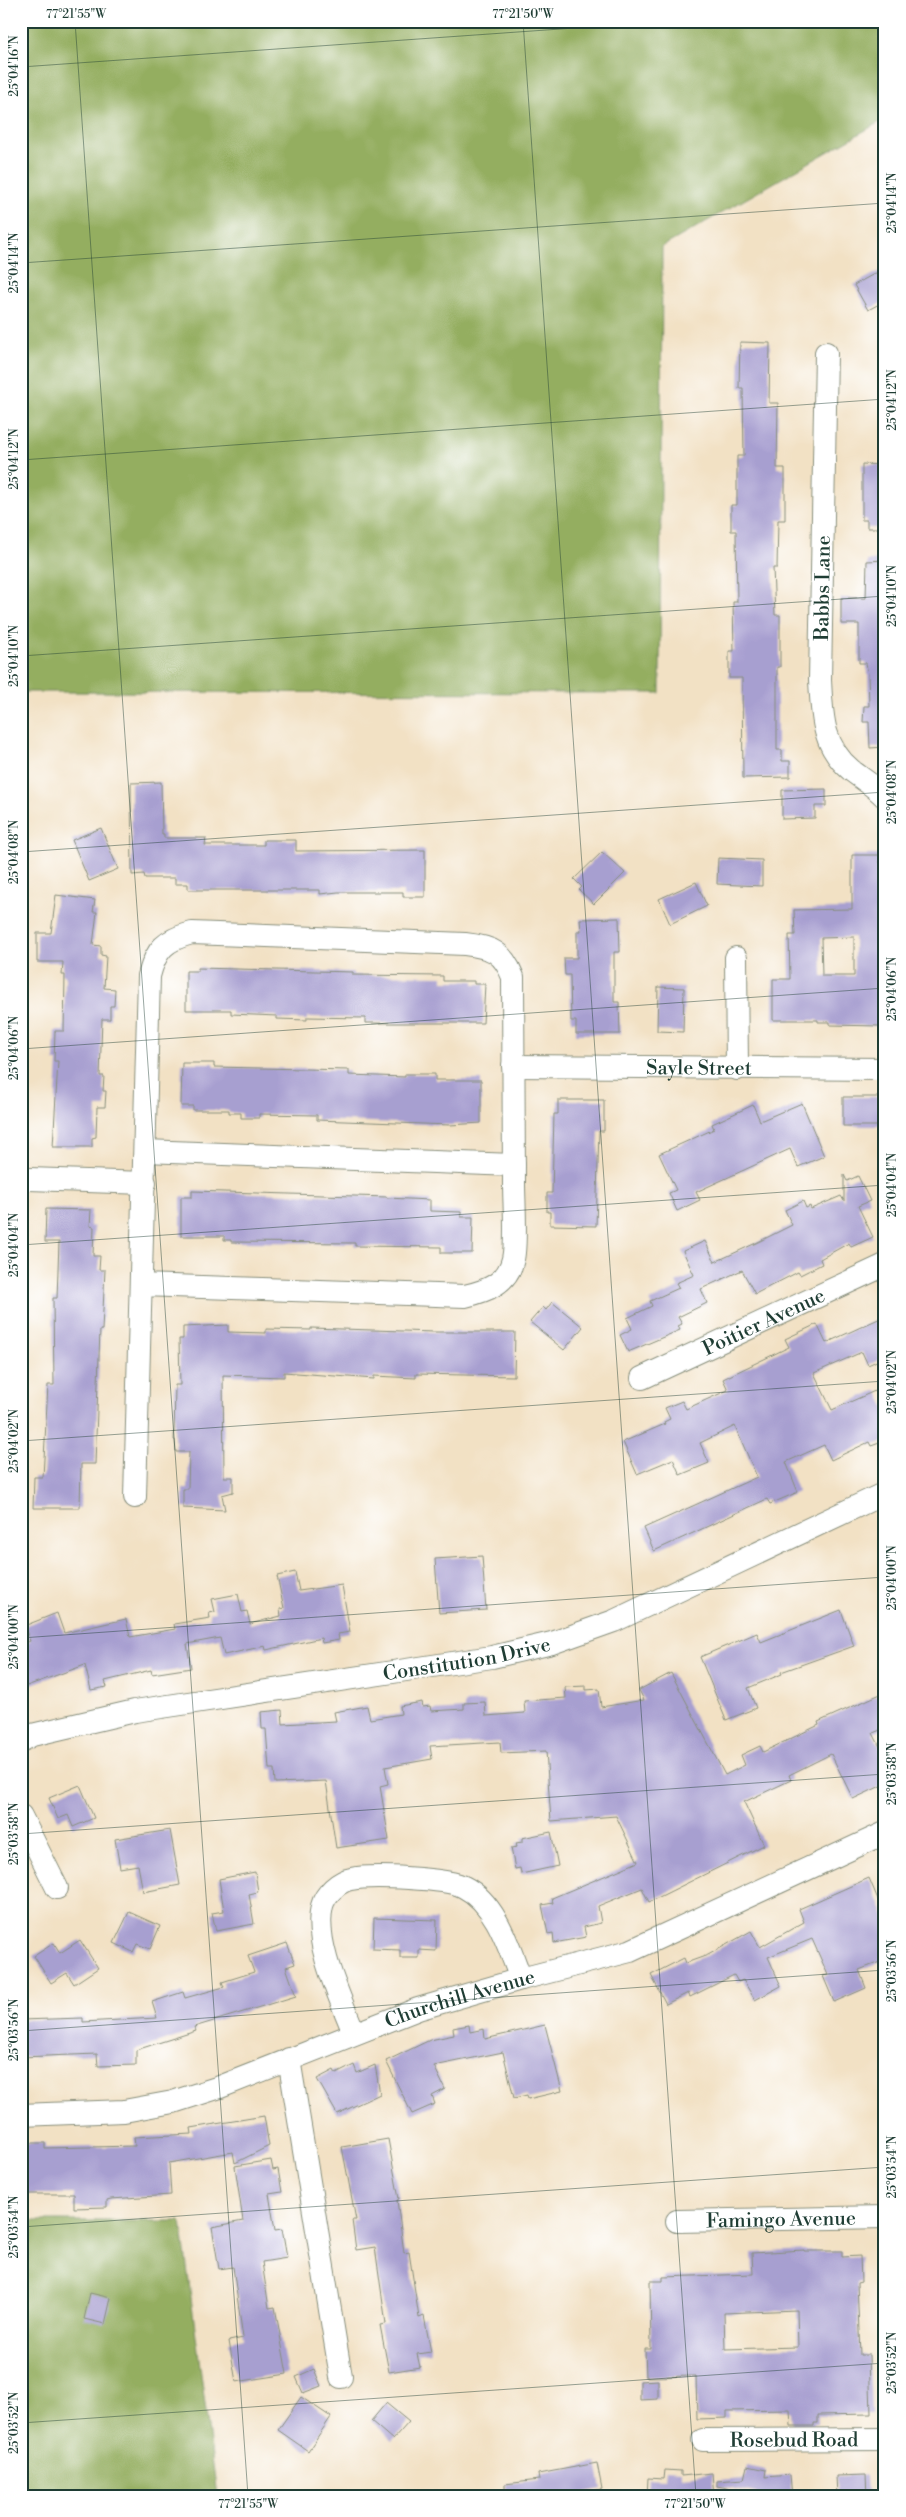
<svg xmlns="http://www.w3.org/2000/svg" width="906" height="2517" font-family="'Libre Bodoni',serif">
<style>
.forest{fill:#94ae60;stroke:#5a764a}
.building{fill:#a79fd0;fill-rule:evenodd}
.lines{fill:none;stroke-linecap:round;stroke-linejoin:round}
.minor-casing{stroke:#888f7c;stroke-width:24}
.minor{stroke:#fff;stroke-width:22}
.ticks{fill:none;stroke:#1f3d34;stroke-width:1;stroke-opacity:0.45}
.labels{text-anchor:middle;stroke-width:4;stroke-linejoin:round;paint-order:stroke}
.street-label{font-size:20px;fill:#1f3d34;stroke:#fff}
.neatline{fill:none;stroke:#1f3d34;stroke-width:2}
.ticks-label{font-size:12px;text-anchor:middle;fill:#1f3d34}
</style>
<rect width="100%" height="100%" fill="#fff"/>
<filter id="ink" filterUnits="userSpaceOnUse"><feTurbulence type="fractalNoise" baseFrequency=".02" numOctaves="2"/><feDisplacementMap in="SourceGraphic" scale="10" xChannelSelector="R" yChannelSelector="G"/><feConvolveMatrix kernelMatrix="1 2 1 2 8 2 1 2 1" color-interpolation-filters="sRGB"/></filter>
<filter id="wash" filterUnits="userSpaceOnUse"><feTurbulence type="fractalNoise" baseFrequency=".0096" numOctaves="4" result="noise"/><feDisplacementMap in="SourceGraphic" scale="20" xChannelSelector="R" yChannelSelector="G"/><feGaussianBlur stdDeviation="1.12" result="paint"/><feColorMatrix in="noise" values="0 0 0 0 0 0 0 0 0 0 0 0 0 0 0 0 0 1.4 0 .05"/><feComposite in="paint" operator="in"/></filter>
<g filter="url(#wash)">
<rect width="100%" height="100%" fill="#f2e1c4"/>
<path class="forest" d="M21,21H885V119L662,247L660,693L21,692Z
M21,2221H181L217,2496H21Z"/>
<g id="blocks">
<path class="building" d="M885,268V301L868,310L854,285Z
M740,342L770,343L769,403H778L777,468H785V520H778L777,568H773L775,615H780V667H777V750H782V761H790V777L743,778L742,678H729V651H734L733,602H737L736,531H731V505H737V456H744L743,388H739Z
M862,464L885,465V528H867V520H862Z
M885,560V747L870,748L869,722H863L864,706H869L868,674L866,663H859V624H841V598H866L867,561Z
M161,782L162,834H164V838H206L205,845H264V840H296V851L425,850V897H403V892H338L320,894V890H188V884H175V878H145L144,874L132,875L131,783Z
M826,789V806H815V818L782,819V790Z
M101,828L118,869L89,881L72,840Z
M602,852L625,873L594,904L579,890L582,887L574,879Z
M852,855H880V863H883L884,925H881V979H885V1021H880V1026L830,1025V1022H818V1020H773V979H790L789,935H795L794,910L852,909ZM854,937V976H822L821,938Z
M718,858L762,860V886L717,884Z
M696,882L707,906L670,924L659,899Z
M56,895L95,900L93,912H97L93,945L101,946V955L106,956L104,988L115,989L114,1006H110V1019H102L100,1076H104L103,1091H106L105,1107H97L96,1137L92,1138V1147H53L58,1061H54L55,1031H64L65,975H62L63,962H37V933H51Z
M619,918L620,952H614V1002H619L620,1034H576V1021H571L570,975H565L564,958H577V931H581L580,919Z
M198,968L353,972V975L443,976V981H474V984H485L483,1023H365V1018L307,1017V1020L277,1019V1016L231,1014V1010H186V971H198Z
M658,987L684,988L683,1032L657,1031Z
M182,1063H214V1067L349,1070V1075L405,1077V1074H435V1080H481V1123L450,1125L317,1120V1115L259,1114V1118H241V1113H229V1110H193V1106H181Z
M843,1097H885V1126H843Z
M558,1100H604V1131H599L596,1226L550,1225V1212H547V1193H552L554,1114H558Z
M802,1103L824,1156L798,1167L790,1149L696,1192L700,1200L677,1211L669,1193L676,1190L659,1154L714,1129L712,1124L753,1105L760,1121Z
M844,1175L847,1181L858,1176L870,1201L858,1206L873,1237L851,1247L849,1243L820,1259L822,1264L800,1275L798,1272L755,1294L742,1270L701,1289L707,1303L678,1317L682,1324L678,1326L680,1330L628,1352L620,1335L632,1329L627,1318L652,1306L650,1301L679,1288L676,1283L694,1275L683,1251L705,1241L715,1262L756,1243L792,1225L785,1210L803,1201L806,1208L810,1206L811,1209L841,1196L844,1201Z
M192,1191L387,1197V1198L430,1200V1211L461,1212V1217H473L472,1253H441V1247L355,1246V1243L231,1242V1240H224V1236H181V1197H192Z
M46,1209L91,1210L90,1226L94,1227L93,1256H100L99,1270H105L102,1330H100L95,1464H81L80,1508H33L34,1477H43L48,1385H54L53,1298H57L59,1242H45Z
M552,1302L583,1327L564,1350L530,1322L543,1307L546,1310Z
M885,1316V1357L868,1365L862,1352L814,1373L832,1410L877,1390L885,1407V1441L871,1446L869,1442L831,1460L824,1445L786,1462L798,1492L770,1504L767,1499L654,1551L644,1528L757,1477L735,1426L700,1443L709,1463L680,1475L673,1459L637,1474L623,1442L665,1424L664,1422L670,1419L665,1408L682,1401L686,1409L728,1390L723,1379L789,1347L785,1339L817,1324L826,1343Z
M228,1325V1332L266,1333V1329L311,1330V1328L434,1332H515L514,1376L416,1374V1378L374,1376V1379L284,1372V1377L223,1375L224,1477H233V1492L222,1495L225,1510L183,1508V1489H188L189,1452H176L175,1440H174L175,1385H180L179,1339H183V1327Z
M482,1556L486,1610L439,1613L435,1559Z
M295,1572L299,1591L342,1585L350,1632L338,1634L339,1640L322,1643L321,1638L266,1650L265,1646L224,1655L220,1638L187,1644L191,1668L152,1674L151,1670L105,1681L107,1687L91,1690L85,1665L21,1688V1645L30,1641L24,1626L57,1613L64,1633L126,1619L130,1637L175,1629L174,1624L210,1618L209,1613L215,1612L212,1599L238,1594L242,1612L247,1611L250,1624L281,1616L280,1609L284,1608L277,1576Z
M841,1610L854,1646L781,1672L782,1674L748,1688L756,1708L726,1720L700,1657L757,1633L761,1642Z
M671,1673L725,1775L745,1765L741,1755L760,1746L763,1752L819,1725L818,1722L885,1692V1728L873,1733L885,1757V1784L853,1799L831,1754L789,1775L791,1780L744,1802L764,1845L649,1902L642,1888L598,1906L601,1923L584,1927L586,1937L554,1943L553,1933L548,1934L542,1905L553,1903L552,1898L638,1862L616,1816L551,1821L546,1751L501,1753L500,1742L430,1746L432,1759L385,1767L388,1784L380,1786L389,1840L336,1848L326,1781L275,1783L274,1769H269L266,1729H262L261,1712L282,1710L283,1724L336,1721L334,1712L367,1706L370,1719L401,1714L400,1706L422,1702L423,1707L430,1706L431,1711L464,1709V1703L485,1702L486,1716L525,1713L524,1701L566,1698L565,1687L586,1686V1690L599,1689L601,1707L644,1700L639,1690Z
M80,1785L94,1818L73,1827L68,1815L58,1819L49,1798Z
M170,1830L180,1885L143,1892L138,1865L120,1868L115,1839Z
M551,1832L558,1866L521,1874L520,1868L515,1869L511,1848L517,1847L516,1843L522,1842V1838Z
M255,1872L258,1892L249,1894L254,1924L216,1931L212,1913L224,1911L219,1879Z
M869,1878L885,1916V1960L859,1970L866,1988L834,2002L823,1976L828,1975L812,1939L768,1957L781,1986L755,2000L743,1980L738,1982L734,1975L690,1997L688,1993L666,2004L651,1975L684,1958L686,1963L708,1955L751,1931L760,1947L804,1922L799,1909Z
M129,1912L160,1926L150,1949L137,1944L133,1952L114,1943Z
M374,1918L437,1920L436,1951L419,1950V1958H400V1950L373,1949Z
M80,1940L98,1968L74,1984L67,1973L51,1983L34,1956L54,1943L60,1953Z
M287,1943L295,1964L286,1967L296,1996L194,2027L196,2031L136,2050V2065L98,2066L97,2054L21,2057V2020L83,2018V2022L157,2018L152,2002L183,1992L185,1998L224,1987L222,1982L254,1972L248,1956Z
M469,2025L470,2032L484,2029L485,2039L545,2025L562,2091L528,2099L527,2095L514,2098L503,2052L434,2066L445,2089L432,2096L435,2104L412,2114L386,2061L430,2040L454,2035L453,2028Z
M354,2065L357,2073L375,2065L380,2094L337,2114L317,2079L334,2070L336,2074Z
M264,2116L269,2146L235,2163L233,2152L169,2163L171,2195L111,2199L107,2200V2207L74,2208V2194H21V2143H45V2148L135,2146L134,2137L192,2134L191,2128Z
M388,2139L399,2199L397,2200L404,2253L409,2252L419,2318L424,2316L431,2352L417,2354L420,2367L389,2372L380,2325L386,2324L375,2247L356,2250L352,2220H356L342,2147Z
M271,2160L273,2170L278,2169L282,2192L269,2194L275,2230L282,2229L287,2258L262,2262L269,2308L275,2307L287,2374L236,2382L229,2341L243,2338L233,2267L219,2269L212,2227L243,2221L235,2166Z
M804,2250V2251H842V2257L860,2256L861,2282L857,2283L860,2355H869L871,2414L818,2415V2423H814V2426H791L790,2410L727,2411V2418L697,2419L696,2376L646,2377L645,2349H651L650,2281H663V2277L753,2274L752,2253ZM797,2310L798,2347L725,2349L724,2313Z
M90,2293L111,2298L105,2324L84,2319Z
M314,2369L321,2386L303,2393L296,2377Z
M658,2380V2399L640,2400V2381Z
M301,2397L331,2417L308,2451L278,2430Z
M386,2403L409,2422L393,2440L371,2421Z
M597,2463L602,2489L564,2496H505V2484L539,2480L538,2474Z
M747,2466L766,2470L765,2477L790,2475L792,2496H766L717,2486V2481L744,2479Z
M665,2470L681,2471V2476L712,2473L714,2496H647L648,2478L664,2479Z
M866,2475L867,2496H837L836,2476Z"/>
</g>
</g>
<g filter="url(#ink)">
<use href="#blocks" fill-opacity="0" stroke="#888f7c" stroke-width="1"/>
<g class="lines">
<defs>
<g id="minor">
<path d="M826,353L820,680C822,715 822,746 851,770C862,779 875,786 885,797"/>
<path d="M736,958L737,1069"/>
<path id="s1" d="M513,1066L885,1069"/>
<path d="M145,1151L514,1165"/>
<path d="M29,1179L145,1183"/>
<path id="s2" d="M642,1378L885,1265"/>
<path d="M135,1497L149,976C156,949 165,940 192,933L465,944C492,947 503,952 513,977C513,1046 514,1114 514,1183C514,1202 517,1242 513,1259C508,1283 487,1291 465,1296L142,1285"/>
<path id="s3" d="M21,1741L32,1735L135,1711L492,1657L552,1643L614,1621L885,1493"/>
<path d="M21,1816L57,1888"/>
<path d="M354,2033C341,1999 313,1943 322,1906C325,1894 339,1881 351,1879C370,1875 448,1878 464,1887C496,1903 509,1948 521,1979"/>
<path d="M289,2059L341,2377"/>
<path id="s4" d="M21,2115L124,2111L173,2102L220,2087L418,2009L521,1979L630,1951L885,1833"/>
<path id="s5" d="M677,2221L885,2217"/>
<path id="s6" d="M703,2440L885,2439"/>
</g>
</defs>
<use href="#minor" class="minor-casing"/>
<use href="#minor" class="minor"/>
</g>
</g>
<path class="ticks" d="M75,21L248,2496M523,21L696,2496M21,67L674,21M21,263L885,203M21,460L885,399M21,656L885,596M21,852L885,792M21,1049L885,988M21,1245L885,1185M21,1441L885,1381M21,1638L885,1577M21,1834L885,1774M21,2031L885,1970M21,2227L885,2167M21,2423L885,2363"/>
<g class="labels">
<g class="street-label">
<text transform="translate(822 588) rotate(-89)" y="7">Babbs Lane</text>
<text dy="7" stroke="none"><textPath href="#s1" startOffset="186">Sayle Street</textPath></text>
<text dy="7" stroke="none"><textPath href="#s2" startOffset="134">Poitier Avenue</textPath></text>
<text dy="7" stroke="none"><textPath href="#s3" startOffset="454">Constitution Drive</textPath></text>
<text dy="7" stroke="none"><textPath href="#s4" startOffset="458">Churchill Avenue</textPath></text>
<text dy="7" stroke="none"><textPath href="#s5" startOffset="104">Famingo Avenue</textPath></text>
<text dy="7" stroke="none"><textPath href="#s6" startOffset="91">Rosebud Road</textPath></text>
</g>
</g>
<rect width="906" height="2517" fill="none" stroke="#fff" stroke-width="55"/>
<rect x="28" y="28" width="850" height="2462" class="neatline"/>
<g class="ticks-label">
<text x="76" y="18">77°21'55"W</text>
<text x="523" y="18">77°21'50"W</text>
<text transform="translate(14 66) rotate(-90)" y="4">25°04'16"N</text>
<text transform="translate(892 203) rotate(-90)" y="4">25°04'14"N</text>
<text transform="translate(14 263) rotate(-90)" y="4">25°04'14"N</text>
<text transform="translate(892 400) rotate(-90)" y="4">25°04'12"N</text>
<text transform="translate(14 459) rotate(-90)" y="4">25°04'12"N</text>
<text transform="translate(892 596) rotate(-90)" y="4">25°04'10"N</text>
<text transform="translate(14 656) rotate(-90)" y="4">25°04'10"N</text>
<text transform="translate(892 792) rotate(-90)" y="4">25°04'08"N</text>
<text transform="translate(14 852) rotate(-90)" y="4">25°04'08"N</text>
<text transform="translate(892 989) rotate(-90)" y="4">25°04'06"N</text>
<text transform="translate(14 1048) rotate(-90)" y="4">25°04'06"N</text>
<text transform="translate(892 1185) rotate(-90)" y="4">25°04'04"N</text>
<text transform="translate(14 1245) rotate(-90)" y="4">25°04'04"N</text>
<text transform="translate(892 1382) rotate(-90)" y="4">25°04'02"N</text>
<text transform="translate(14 1441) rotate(-90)" y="4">25°04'02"N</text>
<text transform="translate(892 1578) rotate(-90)" y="4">25°04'00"N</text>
<text transform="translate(14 1637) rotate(-90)" y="4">25°04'00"N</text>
<text transform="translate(892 1774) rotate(-90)" y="4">25°03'58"N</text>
<text transform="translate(14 1834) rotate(-90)" y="4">25°03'58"N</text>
<text transform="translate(892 1971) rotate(-90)" y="4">25°03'56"N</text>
<text transform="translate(14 2030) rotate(-90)" y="4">25°03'56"N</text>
<text transform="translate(892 2167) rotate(-90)" y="4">25°03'54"N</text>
<text transform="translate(14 2227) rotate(-90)" y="4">25°03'54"N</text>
<text transform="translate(892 2363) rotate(-90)" y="4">25°03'52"N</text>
<text transform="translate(14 2423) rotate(-90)" y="4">25°03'52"N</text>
<text x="248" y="2508">77°21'55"W</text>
<text x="695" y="2508">77°21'50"W</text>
</g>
</svg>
